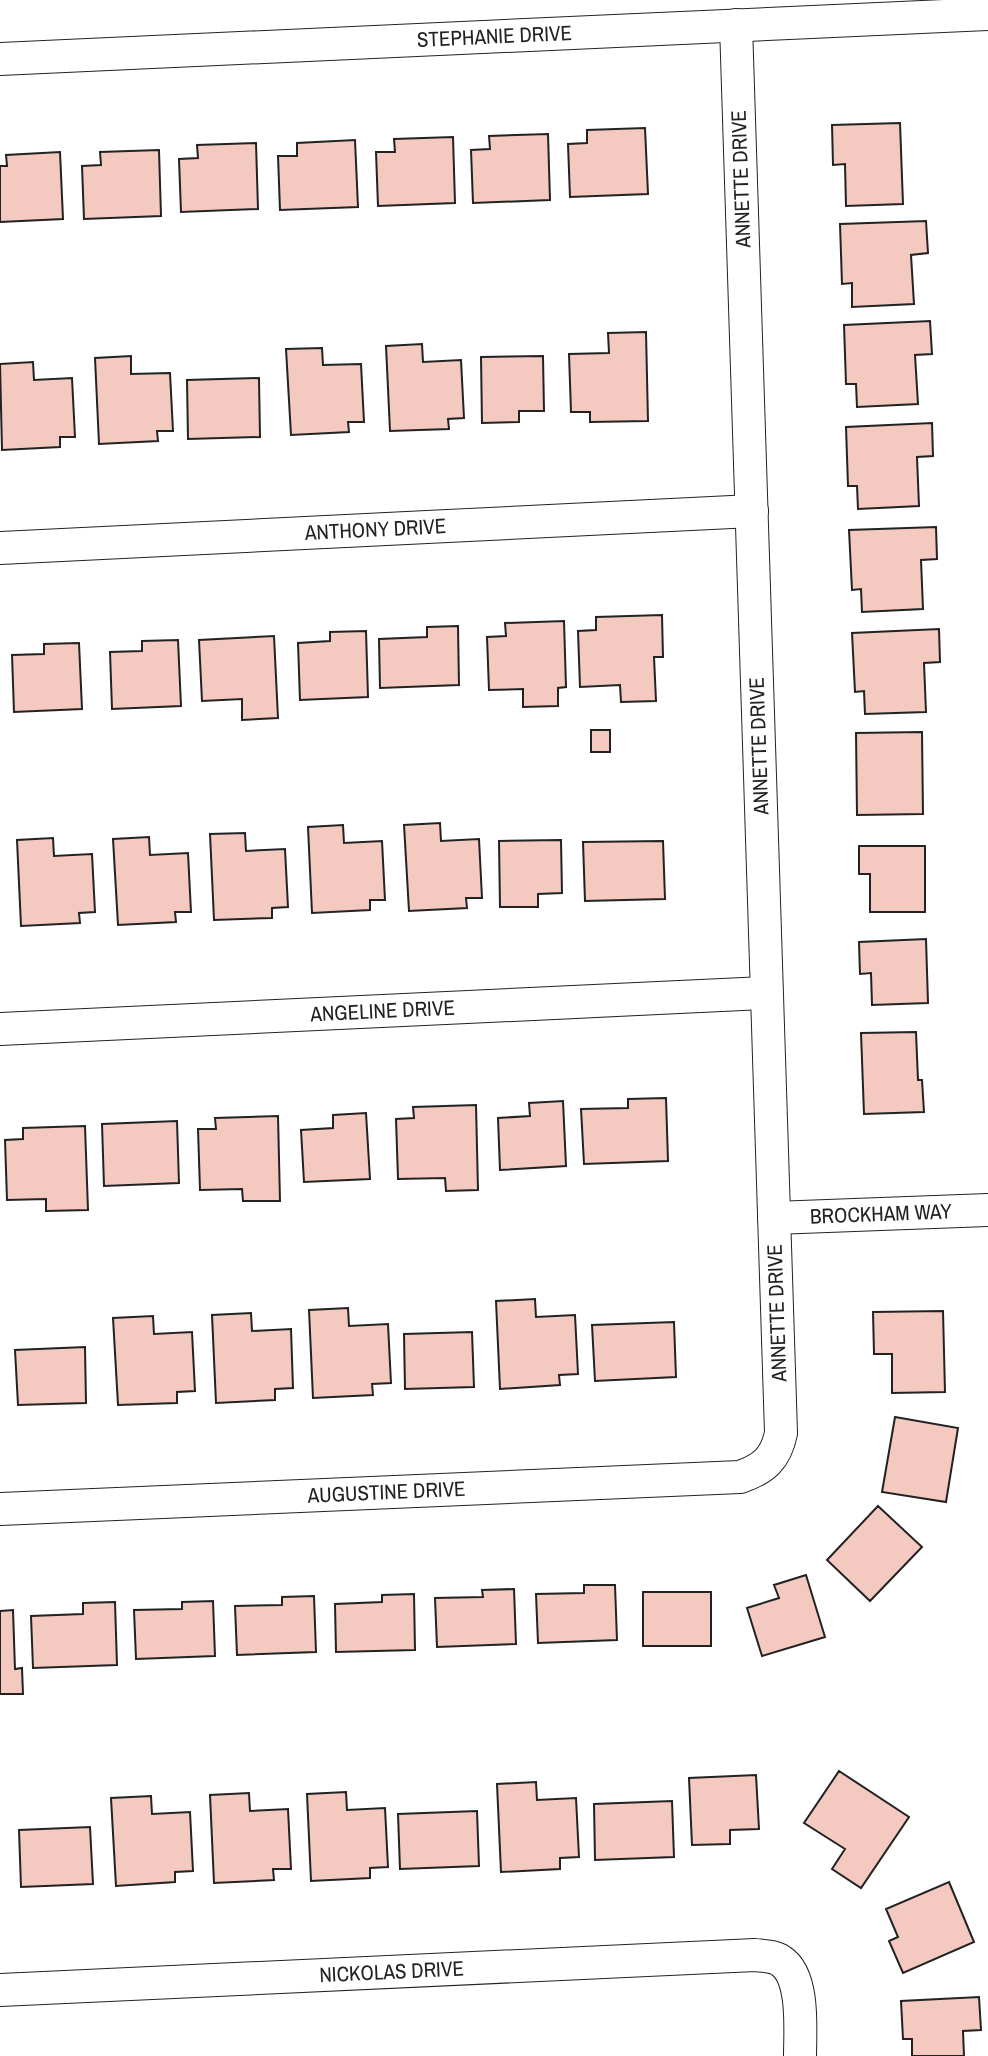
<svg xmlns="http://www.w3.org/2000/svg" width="988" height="2056" font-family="'Archivo Narrow',sans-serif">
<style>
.building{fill:#f3c9c0;stroke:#222;stroke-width:2}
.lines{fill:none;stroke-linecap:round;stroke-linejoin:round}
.minor-casing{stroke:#222;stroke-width:34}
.minor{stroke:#fff;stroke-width:32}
.labels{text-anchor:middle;stroke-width:5;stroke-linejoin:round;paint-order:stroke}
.street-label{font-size:21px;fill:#222;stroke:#fff}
</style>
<rect width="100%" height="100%" fill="#fff"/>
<path class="building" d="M900,123L903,204L846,206L845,164L833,165L832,125Z
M645,128L648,194L570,197L568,144L587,143V130Z
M548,134L550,200L473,203L471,150L490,149L489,136Z
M453,137L455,203L378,206L376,152H395L394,139Z
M355,140L358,207L280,210L278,156H297V143Z
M256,143L258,209L181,212L179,159L198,158L197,145Z
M159,150L161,216L84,219L82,166L101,165L100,152Z
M60,152L63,219L0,222V166H7L6,155Z
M926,221L928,253L911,255L914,304L852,307V283L842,284L840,224Z
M930,321L932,354L915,355L918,404L857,407L856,384H846L844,325Z
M646,332L648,421L590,422V412H571L569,354L609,353L608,333Z
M422,344L423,362L461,360L464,418L448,419L449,429L390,431L386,346Z
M322,348L323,365L361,364L364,422H348L349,432L291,435L286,349Z
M131,356V374L170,373L173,431H157L158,441L99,444L95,358Z
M543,356L544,411H519V422L482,423L481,357Z
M33,362L34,380L72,378L75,437H60V447L2,450L0,364Z
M259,378L260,437L188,439L187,380Z
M932,423L933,456L917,457L919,506L858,509L857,486H848L846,427Z
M936,527L937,559L921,560L923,609L862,612L861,589L852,590L849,530Z
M662,615L663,657H654L656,701L621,702L620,685L580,687L578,631L596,630V617Z
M564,621L566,687L558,688V706L523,707V689L489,690L487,637L506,636L505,623Z
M458,626L459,685L380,688L379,639L427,637V627Z
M939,629L940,662L924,663L926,712L865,714L864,691L855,692L852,633Z
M366,631L368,697L300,700L298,643L330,641V632Z
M274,636L278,718L242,720V699L202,701L199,640Z
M178,640L181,706L112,709L110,652L142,651V641Z
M79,643L82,709L14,712L12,655L44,654V644Z
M591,730H610V752H591Z
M922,732L923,814L857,815L856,733Z
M440,823L441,841L479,839L482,898H466L467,908L409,911L404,825Z
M343,825L344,843L382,841L385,900H370V910L312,913L308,827Z
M245,833L246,851L285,849L288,907L272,908V918L214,920L210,834Z
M149,837L150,855L188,853L191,912H175L176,922L118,925L113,839Z
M53,838L54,856L92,854L95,912L79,913L80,923L21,926L17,840Z
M561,840L562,893L538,894V907H500L499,841Z
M663,841L665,899L585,901L583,842Z
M859,846H925V912H870V874H859Z
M926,939L928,1003L872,1005L871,973L860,974L859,942Z
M916,1032L918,1080H922L924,1112L864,1114L861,1033Z
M666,1098L668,1161L584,1164L581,1109L628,1108V1099Z
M563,1101L566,1166L500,1170L498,1118L530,1116L529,1103Z
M476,1105L478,1190L446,1191L445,1178L398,1179L396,1119L414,1118L413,1107Z
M366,1113L370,1179L304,1182L301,1130L333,1128V1115Z
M278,1116L280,1201H243L242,1189L200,1190L198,1129H216L215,1118Z
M177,1121L179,1183L104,1186L102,1124Z
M85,1126L88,1210L46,1211V1199L7,1200L5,1140L23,1139V1128Z
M535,1299L536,1317L575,1315L578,1374L559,1375L560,1385L500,1389L496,1301Z
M348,1308L349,1326L388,1324L391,1383L372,1384L373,1395L313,1398L309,1310Z
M943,1311L945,1392L892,1393V1354H874L873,1312Z
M251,1313L252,1331L291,1329L293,1388L275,1389V1400L216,1403L212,1315Z
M153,1316L154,1334L192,1332L195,1391L177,1392V1403L118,1405L113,1318Z
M674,1322L676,1377L595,1381L592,1325Z
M472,1332L474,1387L405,1389L404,1334Z
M85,1347L86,1403L18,1405L15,1350Z
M895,1417L958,1428L946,1502L882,1492Z
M878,1506L922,1547L870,1601L827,1560Z
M806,1575L825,1637L762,1656L747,1608L779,1598L774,1585Z
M584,1585H615L617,1640L538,1643L536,1594L584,1593Z
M514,1589L516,1644L437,1647L435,1598L483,1597L482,1590Z
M643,1592H711V1646H643Z
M414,1594L415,1650L336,1652L335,1604L382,1602V1595Z
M314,1596L316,1652L237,1655L235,1606L282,1605V1597Z
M213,1601L215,1656L136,1659L134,1610L182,1609V1602Z
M115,1602L117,1665L33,1668L31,1616L83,1614V1603Z
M13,1610L15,1669L22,1668L23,1694H0V1611Z
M839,1771L909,1817L861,1888L832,1869L845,1849L804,1823Z
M756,1775L759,1829L730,1830V1844L692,1845L689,1778Z
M536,1782L537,1800L576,1798L579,1857L560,1858V1869L501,1872L497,1784Z
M346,1792L347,1810L385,1808L388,1867L370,1868V1878L311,1881L307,1794Z
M249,1793L250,1811L288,1809L291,1869H273L274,1880L214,1883L210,1795Z
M151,1796L152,1814L190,1812L193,1871L175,1872V1882L116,1886L111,1798Z
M672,1801L674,1857L595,1860L594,1804Z
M477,1811L479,1866L400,1869L398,1814Z
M90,1827L93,1884L21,1887L19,1830Z
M949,1882L974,1942L903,1973L889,1941L898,1937L886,1909Z
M979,1997L981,2030L963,2031L964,2056H912V2039H903L901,2001Z"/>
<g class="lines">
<defs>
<g id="minor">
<path id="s1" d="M0,59L988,14"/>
<path id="s2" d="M0,548L752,511"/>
<path id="s3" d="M0,1029L766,993"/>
<path id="s4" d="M774,1218L988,1210"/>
<path id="s5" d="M0,1509L740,1477C764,1469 776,1458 781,1433L736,25"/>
<path id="s6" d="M0,1990L755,1955C763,1956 774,1956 781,1961C805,1977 800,2031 800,2056"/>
</g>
</defs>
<use href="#minor" class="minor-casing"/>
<use href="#minor" class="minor"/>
</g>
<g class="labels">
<g class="street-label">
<text dy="7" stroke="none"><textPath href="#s1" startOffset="495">STEPHANIE DRIVE</textPath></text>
<text transform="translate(741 179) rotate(-92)" y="7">ANNETTE DRIVE</text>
<text dy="7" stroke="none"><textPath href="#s2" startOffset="376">ANTHONY DRIVE</textPath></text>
<text transform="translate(759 746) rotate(-92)" y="7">ANNETTE DRIVE</text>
<text dy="7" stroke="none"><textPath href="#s3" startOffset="383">ANGELINE DRIVE</textPath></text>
<text dy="7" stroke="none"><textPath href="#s4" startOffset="107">BROCKHAM WAY</textPath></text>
<text transform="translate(777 1313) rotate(-92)" y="7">ANNETTE DRIVE</text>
<text dy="7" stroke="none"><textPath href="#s5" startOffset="387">AUGUSTINE DRIVE</textPath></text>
<text dy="7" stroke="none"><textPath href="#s6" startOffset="392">NICKOLAS DRIVE</textPath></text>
</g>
</g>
</svg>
